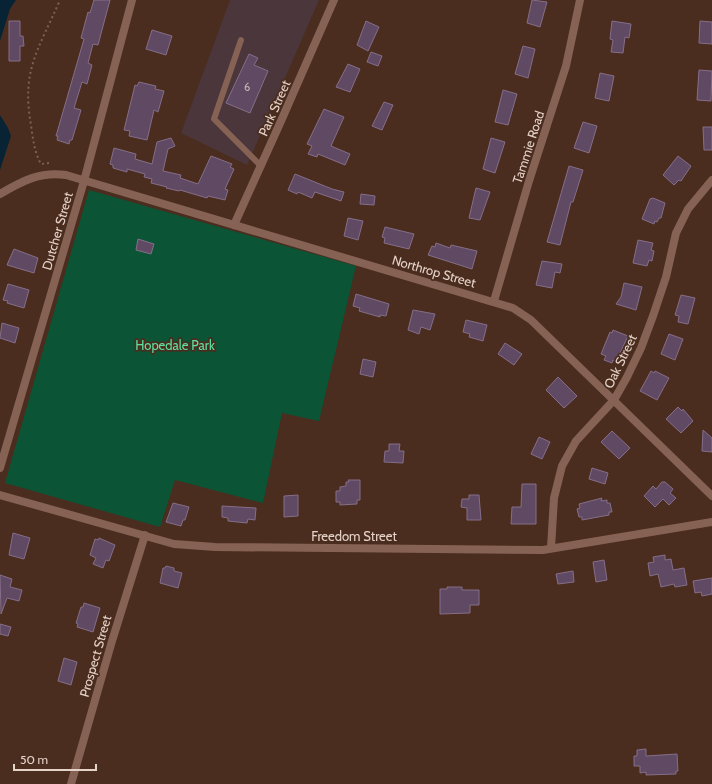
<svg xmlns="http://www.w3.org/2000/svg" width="712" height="784" font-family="Cabin,sans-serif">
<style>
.education{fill:#4a363b}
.green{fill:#0c5436}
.water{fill:#072334}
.building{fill:#604a63;stroke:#856e89}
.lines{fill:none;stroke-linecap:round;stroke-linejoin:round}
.path{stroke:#7c6255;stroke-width:2;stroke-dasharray:2 3;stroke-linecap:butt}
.service{stroke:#866255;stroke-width:6}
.minor{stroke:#866255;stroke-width:8}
.tertiary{stroke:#866255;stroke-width:8}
.labels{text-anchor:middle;stroke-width:3.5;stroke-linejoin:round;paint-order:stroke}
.number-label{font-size:11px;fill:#c4b0b0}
.street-label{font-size:13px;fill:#e5d2c9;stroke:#4a2d1e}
.park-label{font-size:13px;fill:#60dea1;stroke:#4a2d1e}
</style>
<rect width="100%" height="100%" fill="#4a2d1e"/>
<path class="education" d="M230,0H319L247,165L181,133Z"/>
<path class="green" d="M89,190L356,266L319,421L282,413L263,503L175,480L160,527L5,483Z"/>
<path class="water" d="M0,0H16L10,9L0,41Z
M0,115L8,128L11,136L0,170Z"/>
<path class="building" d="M94,0H110L98,45L93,44L88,63L92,65L87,84L82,82L74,108L81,110L72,140H70L69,144L57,140L58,136H56L84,39L81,38L88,12L90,13Z
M532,0L547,2L540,27L527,23Z
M9,21H20V36H23L24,46H20V61H9Z
M366,21L379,27L368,51L357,45Z
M612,21L631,24L629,38L625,37L623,53L611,52L613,40L610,39Z
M700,21L712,22V44L699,43Z
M152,30L172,36L166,55L146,49Z
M523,46L535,49L528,78L515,74Z
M371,52L382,56L378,66L367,62Z
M249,54L258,58L254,65L268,71L250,113L226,103Z
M348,64L360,69L350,92L336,87Z
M699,70L712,71L711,101L697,100Z
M600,73L614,76L609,101L595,98Z
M139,82L156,86L155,89L164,91L158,112L154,110L147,140L129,136L130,131L124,130L135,85L137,86Z
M503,90L517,94L508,125L495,122Z
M384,102L393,105L382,130L372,126Z
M324,109L344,117L331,146L350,154L345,165L318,154L317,157L308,154L312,146L307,144Z
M583,122L597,126L589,153L574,148Z
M703,127H712V150H704Z
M171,138L175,146L168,149L163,171L181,175L180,178L198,184L211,156L232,164L230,167L234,169L225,189L228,190L225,200L208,196L207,198L180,190L179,191L166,188L167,187L151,183L152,179L144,177L145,174L127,169V172L113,168V165L110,164L114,148L136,154L135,159L152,164L157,142Z
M491,138L505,142L495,173L483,169Z
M678,156L691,166L681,181L679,180L674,185L663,175Z
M569,166L583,170L573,202H571L560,245L547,242Z
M295,174L332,189L344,192L341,201L315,192L312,198L298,192L297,194L288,190Z
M476,188L490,192L480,220L469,218Z
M361,194L375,196L374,205L360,204Z
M653,198L665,203L661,218H659L657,222L655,221L654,224L642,219L650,199Z
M348,218L363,221L358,240L344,236Z
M385,227L414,234L409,249L384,243L385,238L382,237Z
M138,239L154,244L151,254L136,250Z
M638,240L653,243L651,250L654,251L652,261L649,260L647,266L633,263Z
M436,243L450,248L451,245L477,251L472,269L428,255L432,246L435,247Z
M14,249L38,258L34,273L7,265Z
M542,261L562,264L560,273L555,272L552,288L536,285Z
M624,283L642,287L636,310L616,304L621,297Z
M8,284L29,290L24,308L7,303L8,301L3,300Z
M356,294L389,304L386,316L380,315V317L359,311L360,308L353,306Z
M681,295L695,298L688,324L678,322L679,316L675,315Z
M413,310L435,314L430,330L421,327L419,334L408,330Z
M466,320L487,325L483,341L469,337L470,334L463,332Z
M2,323L19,328L15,343L0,338Z
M613,330L628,336L616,362L613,360L612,363L604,360L606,356L601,354L610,332L612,333Z
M669,334L683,339L675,360L661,354Z
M505,343L522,354L514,365L498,354Z
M363,359L376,362L373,377L360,374Z
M651,371L654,373L655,371L669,378L657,400L640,391Z
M558,377L577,396L564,408L546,390Z
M678,407L682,411L683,409L693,421L681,433L666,419Z
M703,430L712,438V452L702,451Z
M612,431L630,448L619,459L601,442Z
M539,437L550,442L542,459L531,454Z
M389,444H400L399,451H404L403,463L384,462L385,451H389Z
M592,468L608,473L605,484L589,479Z
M348,480H360V500H357V504L340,505V502H336V491H340V487L346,486V482H349Z
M662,482H665L673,489L670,493L676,498L669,505L663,499L655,507L644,496L653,486L656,489Z
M522,484H536V524H511L512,507H521Z
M298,495V516L284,517V496Z
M469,495H479L481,520H467V508L461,507L462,499H469Z
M602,498L601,501L607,500V503H610L612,512H609V515L582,520V517H579L577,509L580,508L579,504Z
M173,503L189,507L185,520H183L181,526L166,522Z
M222,506L256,508L255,520L248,519L247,523L228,521V518L222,517Z
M13,533L30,538L24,559L9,555Z
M99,538L115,545L109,561L106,560L103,568L93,564L96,558L90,555L95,539L98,540Z
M665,555V560L671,559L673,570L684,568L687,585L675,587L674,584L661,587L658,574L650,576L648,563L654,562L653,557Z
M604,560L607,580L596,582L593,562Z
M166,566L174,568V571L182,573L178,588L160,583L163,568H165Z
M573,571L574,582L558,584L556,574Z
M0,575L12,579L10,587L22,590L19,601L7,598L1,614Z
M712,578V594L702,596L701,592L695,593L693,581Z
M447,587H462V590H479V605H470V613L440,614V589H447Z
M84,603L100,608L93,632L77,627L78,624L76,623L81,607H83Z
M0,624L11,627L8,636L0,634Z
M64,658L77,662L71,685L58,681Z
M646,749V756L677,754L678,771H676V774L646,775V772L640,773V766H634V756H637V750Z"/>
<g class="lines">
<path class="path" d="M49,163L41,164C34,151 33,139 31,125C21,69 39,49 60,0"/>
<path class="service" d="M241,40L214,119L261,166"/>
<path class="minor" d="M234,225L281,121L334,0
M494,301L529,181L566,66L580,0
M551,548L554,498L562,466L576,441L614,400L627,377L641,348L653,316L666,277L676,233L688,209L712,180
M71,784L112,641L145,535"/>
<path class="tertiary" d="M0,194C22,181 41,171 66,175L513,308L531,320L712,496
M0,468L84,181L132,0
M0,495L174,544L215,547L543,550L712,522"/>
</g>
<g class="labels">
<g class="number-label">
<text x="247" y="91">6</text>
</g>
<g class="street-label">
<text transform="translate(274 108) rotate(-66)" y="5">Park Street</text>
<text transform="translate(528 147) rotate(-72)" y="5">Tammie Road</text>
<text transform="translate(57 231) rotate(-74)" y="5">Dutcher Street</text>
<text transform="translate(434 271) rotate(16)" y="5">Northrop Street</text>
<text transform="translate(620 361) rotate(-64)" y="5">Oak Street</text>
<text x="354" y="541">Freedom Street</text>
<text transform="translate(95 656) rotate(-74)" y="5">Prospect Street</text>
</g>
<g class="park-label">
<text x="175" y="350">Hopedale Park</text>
</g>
</g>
<path d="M14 764v6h82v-6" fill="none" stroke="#e5d2c9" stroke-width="2"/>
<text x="20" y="764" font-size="12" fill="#e5d2c9" stroke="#4a2d1e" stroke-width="3" paint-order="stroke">50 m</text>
</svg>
